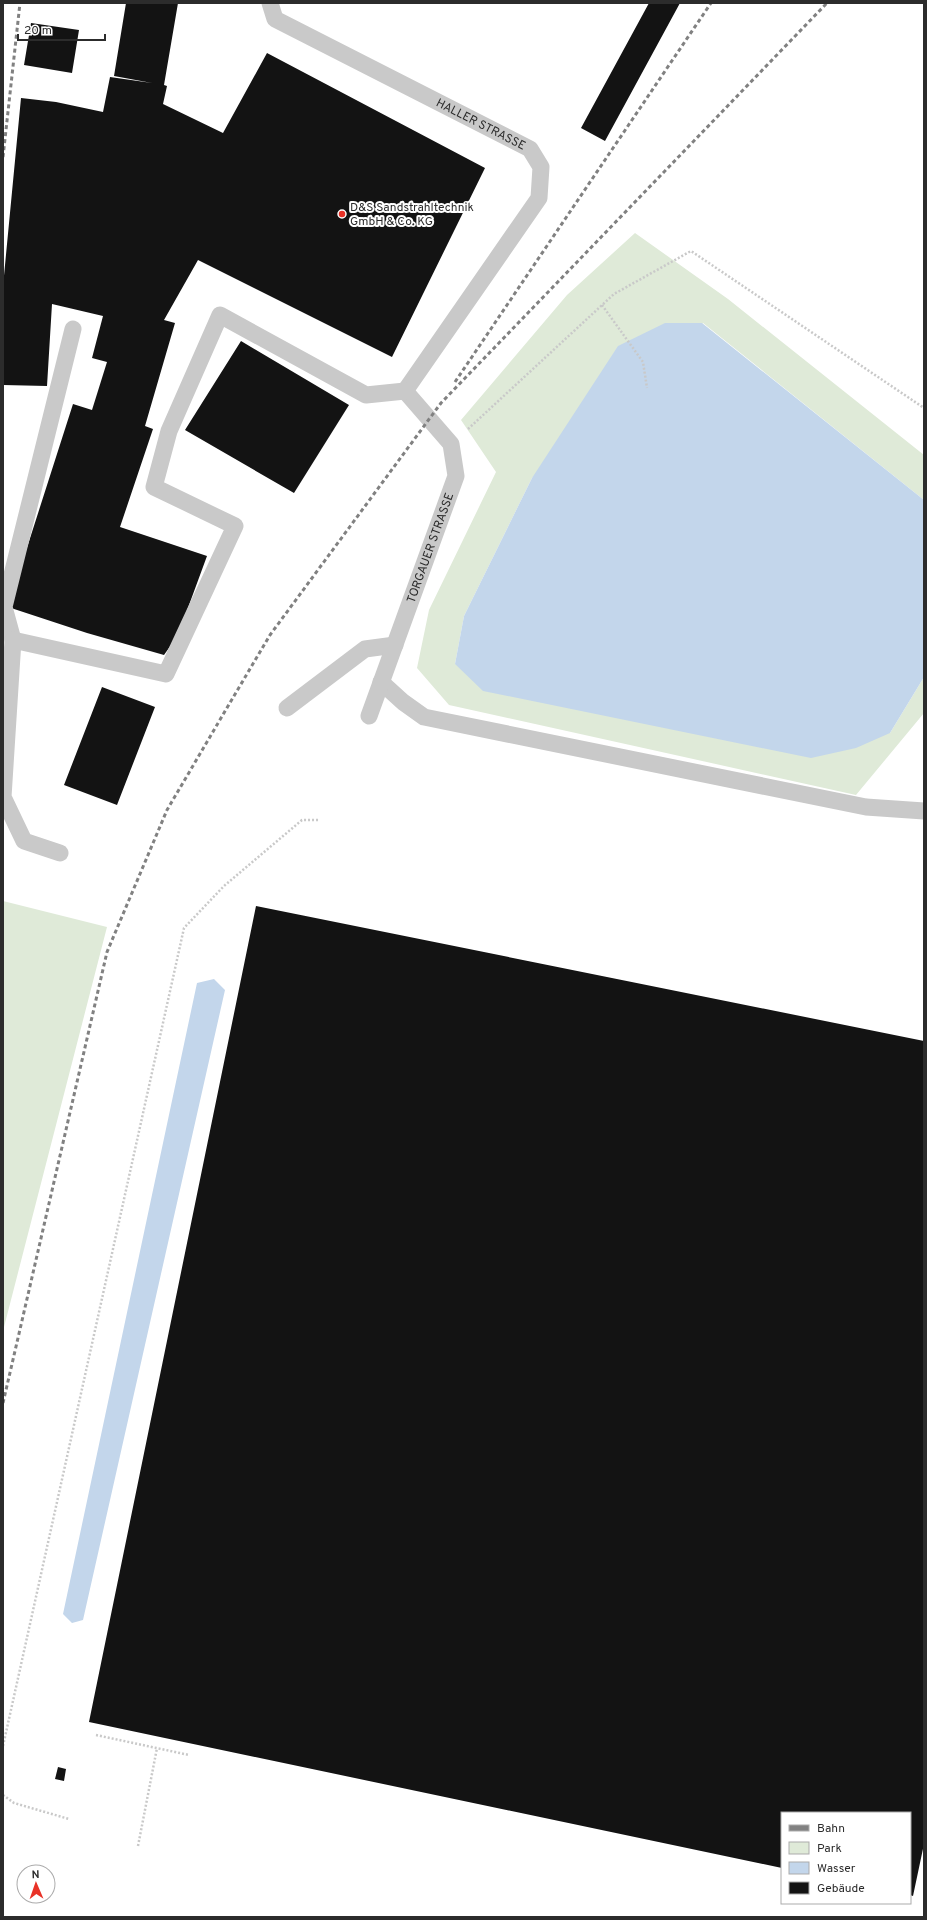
<svg xmlns="http://www.w3.org/2000/svg" width="927" height="1920" font-family="Overpass,sans-serif">
<style>
.green{fill:#dfead8}
.water{fill:#c3d6eb}
.building{fill:#131313}
.lines{fill:none;stroke-linecap:round;stroke-linejoin:round}
.path{stroke:#c9c9c9;stroke-width:2.5;stroke-dasharray:2 2;stroke-linecap:butt}
.service{stroke:#c9c9c9;stroke-width:17}
.rail{stroke:#818181;stroke-width:3;stroke-dasharray:4 3;stroke-linecap:butt}
.poi-dot{fill:#e93227;stroke:#fff;stroke-width:1.5}
.labels{text-anchor:middle;stroke-width:4;stroke-linejoin:round;paint-order:stroke}
.street-label{font-size:12px;fill:#2c2c2c;stroke:#fff}
.poi-label{font-size:12px;fill:#2c2c2c;stroke:#fff;text-anchor:start}
</style>
<rect width="100%" height="100%" fill="#fff"/>
<path class="green" d="M635,233L728,299L924,455V500L703,323L532,478L464,616L455,664L890,733L924,677V713L856,795L449,705L417,668L429,610L496,472L461,420L567,295Z
M3,901L107,927L3,1331Z"/>
<path class="water" d="M665,323H702L924,500V677L890,733L856,748L811,758L483,691L455,664L464,616L532,478L618,346Z
M214,979L225,990L83,1620L72,1623L63,1614L197,983Z"/>
<path class="building" d="M126,3H178L164,85L167,86L163,104L223,133L267,53L485,168L392,357L198,260L164,320L175,323L145,426L153,429L120,527L207,556L178,635L164,655L87,633L8,607L73,404L92,410L107,362L92,358L103,316L52,304L47,386L3,385V286L21,98L56,102L103,112L110,77L152,83L114,76Z
M649,3H680L605,141L581,128Z
M31,23L79,30L72,73L24,65Z
M241,341L349,405L294,493L185,430Z
M102,687L155,707L117,805L64,785Z
M256,906L924,1041V1844L913,1896L910,1895V1813H782V1868L89,1722Z
M58,1767L66,1769L64,1781L55,1779Z"/>
<g class="lines">
<path class="path" d="M602,305L643,362L647,388
M468,429L614,294L691,251L924,408
M96,1735L189,1755
M3,1746L184,928L224,886L302,820H320
M3,1795L14,1803L69,1819
M138,1846L157,1748"/>
<g class="service">
<path id="s1" d="M270,3L275,19L530,149L541,167L539,198L405,391"/>
<path d="M13,640L4,607L73,329"/>
<path d="M381,682L403,702L424,717L866,807L924,811"/>
<path d="M287,708L365,649L395,645"/>
<path id="s2" d="M369,716L456,476L451,444L405,391"/>
<path d="M60,853L24,841L3,797L13,640L166,674L235,526L154,487L169,431L220,315L366,395L405,391"/>
</g>
<path class="rail" d="M3,157L20,3
M455,382L711,3
M3,1403L107,952L167,810L231,701L270,635L441,403L827,3"/>
</g>
<circle class="poi-dot" cx="342" cy="214" r="4"/>
<g class="labels">
<g class="street-label">
<text dy="4" stroke="none"><textPath href="#s1" startOffset="248">HALLER STRASSE</textPath></text>
<text dy="4" stroke="none"><textPath href="#s2" startOffset="179">TORGAUER STRASSE</textPath></text>
</g>
<g class="poi-label">
<text x="350" y="211">D&amp;S Sandstrahltechnik<tspan x="350" dy="14">GmbH &amp; Co. KG</tspan></text>
</g>
</g>
<rect width="927" height="1920" fill="none" stroke="#2c2c2c" stroke-width="8"/>
<rect x="781" y="1812" width="130" height="92" fill="#ffffff" stroke="#ababab"/>
<rect x="789" y="1825" width="20" height="6" fill="#818181" stroke="#ababab"/>
<text x="817" y="1832" font-size="12" fill="#2c2c2c">Bahn</text>
<rect x="789" y="1842" width="20" height="12" fill="#dfead8" stroke="#ababab"/>
<text x="817" y="1852" font-size="12" fill="#2c2c2c">Park</text>
<rect x="789" y="1862" width="20" height="12" fill="#c3d6eb" stroke="#ababab"/>
<text x="817" y="1872" font-size="12" fill="#2c2c2c">Wasser</text>
<rect x="789" y="1882" width="20" height="12" fill="#131313" stroke="#ababab"/>
<text x="817" y="1892" font-size="12" fill="#2c2c2c">Gebäude</text>
<g transform="translate(36 1884) rotate(358)"><circle r="19" fill="#ffffff" stroke="#ababab"/>
<path d="M0-3L7 15L0 10L-7 15Z" fill="#e93227"/>
<text y="-6" font-size="11" font-weight="bold" text-anchor="middle" fill="#2c2c2c">N</text>
</g>
<path d="M18 34v6h87v-6" fill="none" stroke="#2c2c2c" stroke-width="2"/>
<text x="24" y="34" font-size="12" fill="#2c2c2c" stroke="#ffffff" stroke-width="3" paint-order="stroke">20 m</text>
</svg>
